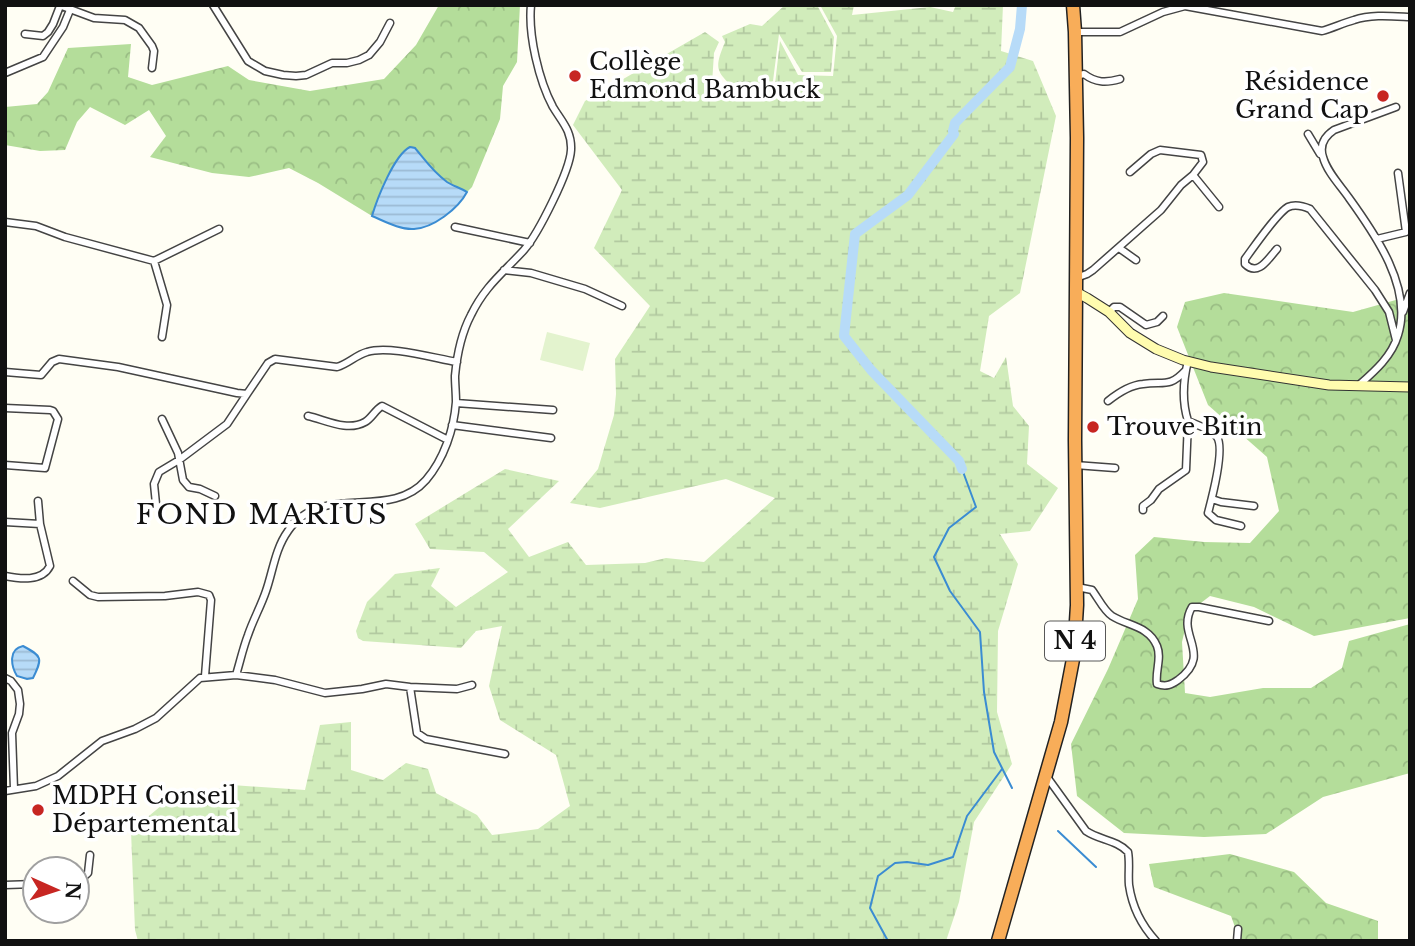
<svg xmlns="http://www.w3.org/2000/svg" width="1415" height="946" font-family="'Libre Baskerville',serif">
<style>
.forest{fill:url(#forest-crowns)}
.wetland{fill:url(#wetland-marsh)}
.pitch{fill:#e3f3ce}
.water{fill:url(#water-rules);stroke:#3b8cd2;stroke-width:2}
.lines{fill:none;stroke-linecap:round;stroke-linejoin:round}
.stream{stroke:#3b8cd2;stroke-width:2}
.river{stroke:#b7dbf8;stroke-width:10}
.street-casing{stroke:#444;stroke-width:9}
.secondary-casing{stroke:#333;stroke-width:11}
.highway-casing{stroke:#222;stroke-width:15}
.street{stroke:#fff;stroke-width:6}
.secondary{stroke:#fffcaf;stroke-width:9}
.highway{stroke:#f8ad59;stroke-width:12}
.poi-dot{fill:#c72622;stroke:#fff;stroke-width:2.5}
.labels{text-anchor:middle;stroke-width:7;stroke-linejoin:round;paint-order:stroke}
.shield{fill:#fff;stroke:#585858;stroke-width:2}
.shield-label{font-size:23px;font-weight:bold;fill:#111}
.poi-label{font-size:24px;fill:#111;stroke:#fff;text-anchor:start}
.quarter-label{font-size:28px;letter-spacing:2px;fill:#111;stroke:#fff}
</style>
<defs>
<pattern id="forest-crowns" width="20" height="18" patternUnits="userSpaceOnUse" patternTransform="scale(1.75)"><rect width="20" height="18" fill="#b4dd9a"/><path d="M2 6a3 3 0 1 1 6 0M12 15a3 3 0 1 1 6 0" fill="none" stroke="#9abd84"/></pattern>
<pattern id="wetland-marsh" width="20" height="14" patternUnits="userSpaceOnUse" patternTransform="scale(1.75)"><rect width="20" height="14" fill="#d1ecbb"/><path d="M1 5h8M5 5V1M11 12h8M15 12V8" fill="none" stroke="#b2c9a0"/></pattern>
<pattern id="water-rules" width="6" height="5" patternUnits="userSpaceOnUse" patternTransform="scale(1.75)"><rect width="6" height="5" fill="#b7dbf8"/><path d="M0 2.5h6" fill="none" stroke="#9cbbd4"/></pattern>
</defs>
<rect width="100%" height="100%" fill="#fffef4"/>
<path class="forest" d="M439,5H520L517,62L503,86L500,119L472,187L467,192L448,183L431,169L416,148L406,149L393,168L372,216L318,183L289,168L249,177L212,173L150,157L166,136L149,110L125,125L90,107L77,122L65,150L40,151L5,145V107L37,104L48,92L68,48L131,44L128,77L152,85L228,66L249,80L310,91L384,79L416,45Z
M1224,293L1353,312L1410,296V618L1314,636L1254,607L1210,596L1189,612L1182,642L1185,693L1210,697L1263,688H1311L1342,668L1349,641L1410,624V773L1323,797L1266,834L1204,837L1124,833L1077,796L1071,744L1108,669L1138,599L1135,555L1154,537L1204,542L1250,543L1279,511L1267,457L1208,405L1177,327L1185,302Z
M1230,854L1294,872L1326,903L1378,921V941H1240L1231,916L1154,887L1149,864Z"/>
<path class="wetland" d="M785,5H817L834,37L831,72H802L779,34L773,81L740,95C718,71 712,73 725,42L722,36L750,24L762,26Z
M820,5H854L852,15L930,7L953,12L956,5H1003L1001,51L1033,61L1056,116L1020,293L989,316L980,371L994,378L1006,357L1013,406L1029,426L1027,464L1058,488L1030,531L1000,534L1018,564L998,631L997,712L1012,764L974,822L959,902L946,941H138L135,930L131,831L162,805L232,785L305,790L320,725L351,722V770L383,780L406,763L428,769L436,793L477,815L492,835L538,829L570,806L556,755L500,720L489,686L502,626L476,631L461,648L363,641L358,638L356,631L367,602L395,574L440,568L431,586L456,607L508,572L484,552L430,549L415,524L505,469L559,481L508,529L529,557L568,542L586,565L645,563L666,558L704,562L775,498L726,479L600,508L570,503L598,469L614,415L616,394L615,359L650,306L594,248L622,190L573,125L585,101L705,32L719,42L714,53L712,84L736,101L775,84L780,41L798,75L833,76L837,36Z"/>
<path class="pitch" d="M547,332L590,343L583,371L540,360Z"/>
<path class="water" d="M410,147L415,148C425,160 433,172 447,182C453,186 461,188 467,192C458,209 433,228 414,229C400,230 384,221 372,216C377,199 394,155 410,147Z
M23,646C42,656 43,658 33,678L27,679L17,676C11,666 8,649 23,646Z"/>
<g class="lines">
<path class="stream" d="M962,469L976,507L949,528L934,557L950,591L980,632L984,692L994,752L1012,788
M1058,831L1096,867
M888,941L870,908L878,876L895,863L907,862L928,865L953,857L967,816L1002,769"/>
<path class="river" d="M962,469L959,461L871,370L844,336L855,234L908,195L954,134L953,131L955,123L1010,67L1020,29L1022,5"/>
<defs>
<path id="street" d="M59,5L94,18L125,20L139,28L152,46L154,51L152,68
M213,5L248,61L265,71L283,75L296,76L306,75L332,63H347L359,60L369,55L380,42L390,23
M1075,32H1120L1163,12L1185,6L1322,31C1333,28 1343,23 1354,20C1371,14 1391,16 1410,17
M25,34L43,36L48,32L53,24L60,6
M5,73L43,57L63,27L70,10
M1076,76L1084,74C1096,83 1106,83 1120,79
M1308,134L1320,154
M1193,175L1219,207
M5,222L36,226L65,237L154,261L167,305L162,337
M455,227L530,243
M1377,239L1406,232L1398,173
M1119,248L1136,260
M1277,249C1268,259 1258,277 1245,264V259C1254,247 1276,214 1288,207C1295,204 1303,206 1310,209L1375,290L1389,312L1396,340
M154,261L219,229
M504,270L531,273L585,289L622,306
M1076,278L1087,274L1093,270L1161,210L1181,185L1193,175L1203,162L1201,155L1160,150L1151,154L1130,172
M1109,312L1114,307H1120L1146,325L1157,322L1163,316
M1403,312L1410,293
M1188,361C1183,381 1182,402 1188,421C1197,425 1211,429 1217,437C1225,449 1212,498 1208,513L1216,520L1241,526
M5,372L41,375L52,362L59,359L118,367L237,393L247,394L268,363L275,359L337,367C348,364 356,355 367,352C389,345 433,358 457,362
M1359,385C1375,371 1392,356 1398,335C1413,288 1375,234 1349,198C1340,185 1327,172 1323,157C1319,145 1325,136 1334,130L1396,107
M1108,401C1118,393 1131,385 1143,384C1164,381 1169,388 1185,371
M456,403L553,410
M5,408L50,410L53,411L58,419L45,468L5,465
M308,416C326,420 347,432 365,422C372,418 375,410 382,406L448,440
M162,419L178,453L183,480L189,487L200,489L215,496
M452,425L551,438
M1075,465L1115,468
M1212,499L1221,502L1254,506
M156,504L154,484L159,472L179,460L227,424L247,394
M1143,510V506L1151,500L1159,489L1186,470L1188,421
M5,522L40,524
M5,576C20,579 42,582 50,566L40,524L38,501
M73,581L90,595L98,597L165,596L198,592L209,595L211,600L205,676
M1077,587L1092,590C1098,598 1104,611 1112,616C1128,626 1149,626 1157,646C1162,658 1155,671 1157,684C1166,687 1171,685 1178,680C1214,653 1175,636 1192,607H1199L1269,621
M236,675C240,662 243,648 248,635C253,620 261,606 266,591C273,571 275,549 288,531C295,520 309,510 321,507C356,497 399,511 426,480C444,459 454,429 456,402C456,393 455,384 455,376C457,354 461,334 471,315C485,286 503,273 524,250C538,234 570,171 571,150C572,131 562,122 553,107C539,81 528,35 531,5
M5,678L11,681L18,690L20,704L19,714L12,733L14,789
M410,687L417,733L426,739L505,754
M1047,777L1086,831C1099,840 1117,840 1128,852C1130,863 1128,874 1129,885C1132,906 1142,926 1156,941
M5,791L36,786L58,776L102,741L135,729L156,718L200,678L236,675L275,680L325,693L362,689L386,684L410,687L457,689L472,685
M77,883L88,873L90,855
M5,885L35,884
M1237,941L1238,929"/>
<path id="secondary" d="M1076,292L1087,298L1109,312L1130,333L1156,349L1183,360L1211,367L1329,385L1410,387"/>
<path id="highway" d="M998,941L1061,722L1074,654L1077,605L1075,440L1077,138L1075,32L1073,5"/>
</defs>
<use href="#street" class="street-casing"/>
<use href="#secondary" class="secondary-casing"/>
<use href="#highway" class="highway-casing"/>
<use href="#street" class="street"/>
<use href="#secondary" class="secondary"/>
<use href="#highway" class="highway"/>
</g>
<g class="poi-dot">
<circle cx="575" cy="76" r="7"/>
<circle cx="1383" cy="96" r="7"/>
<circle cx="1093" cy="427" r="7"/>
<circle cx="38" cy="810" r="7"/>
</g>
<g class="labels">
<rect class="shield" x="1045" y="621.5" width="60" height="39" rx="5"/>
<g class="shield-label">
<text x="1075" y="649">N 4</text>
</g>
<g class="poi-label">
<text x="589" y="70">Collège<tspan x="589" dy="28">Edmond Bambuck</tspan></text>
<text x="1369" y="90" text-anchor="end">Résidence<tspan x="1369" dy="28">Grand Cap</tspan></text>
<text x="1107" y="435">Trouve Bitin</text>
<text x="52" y="804">MDPH Conseil<tspan x="52" dy="28">Départemental</tspan></text>
</g>
<g class="quarter-label">
<text x="262" y="524">FOND MARIUS</text>
</g>
</g>
<rect width="1415" height="946" fill="none" stroke="#111111" stroke-width="14"/>
<g transform="translate(56 890) rotate(93)"><circle r="33" fill="#ffffff" stroke="#a0a0a0" stroke-width="2"/>
<path d="M0-5L12 26L0 18L-12 26Z" fill="#c72622"/>
<text y="-10" font-size="19" font-weight="bold" text-anchor="middle" fill="#111111">N</text>
</g>
</svg>
